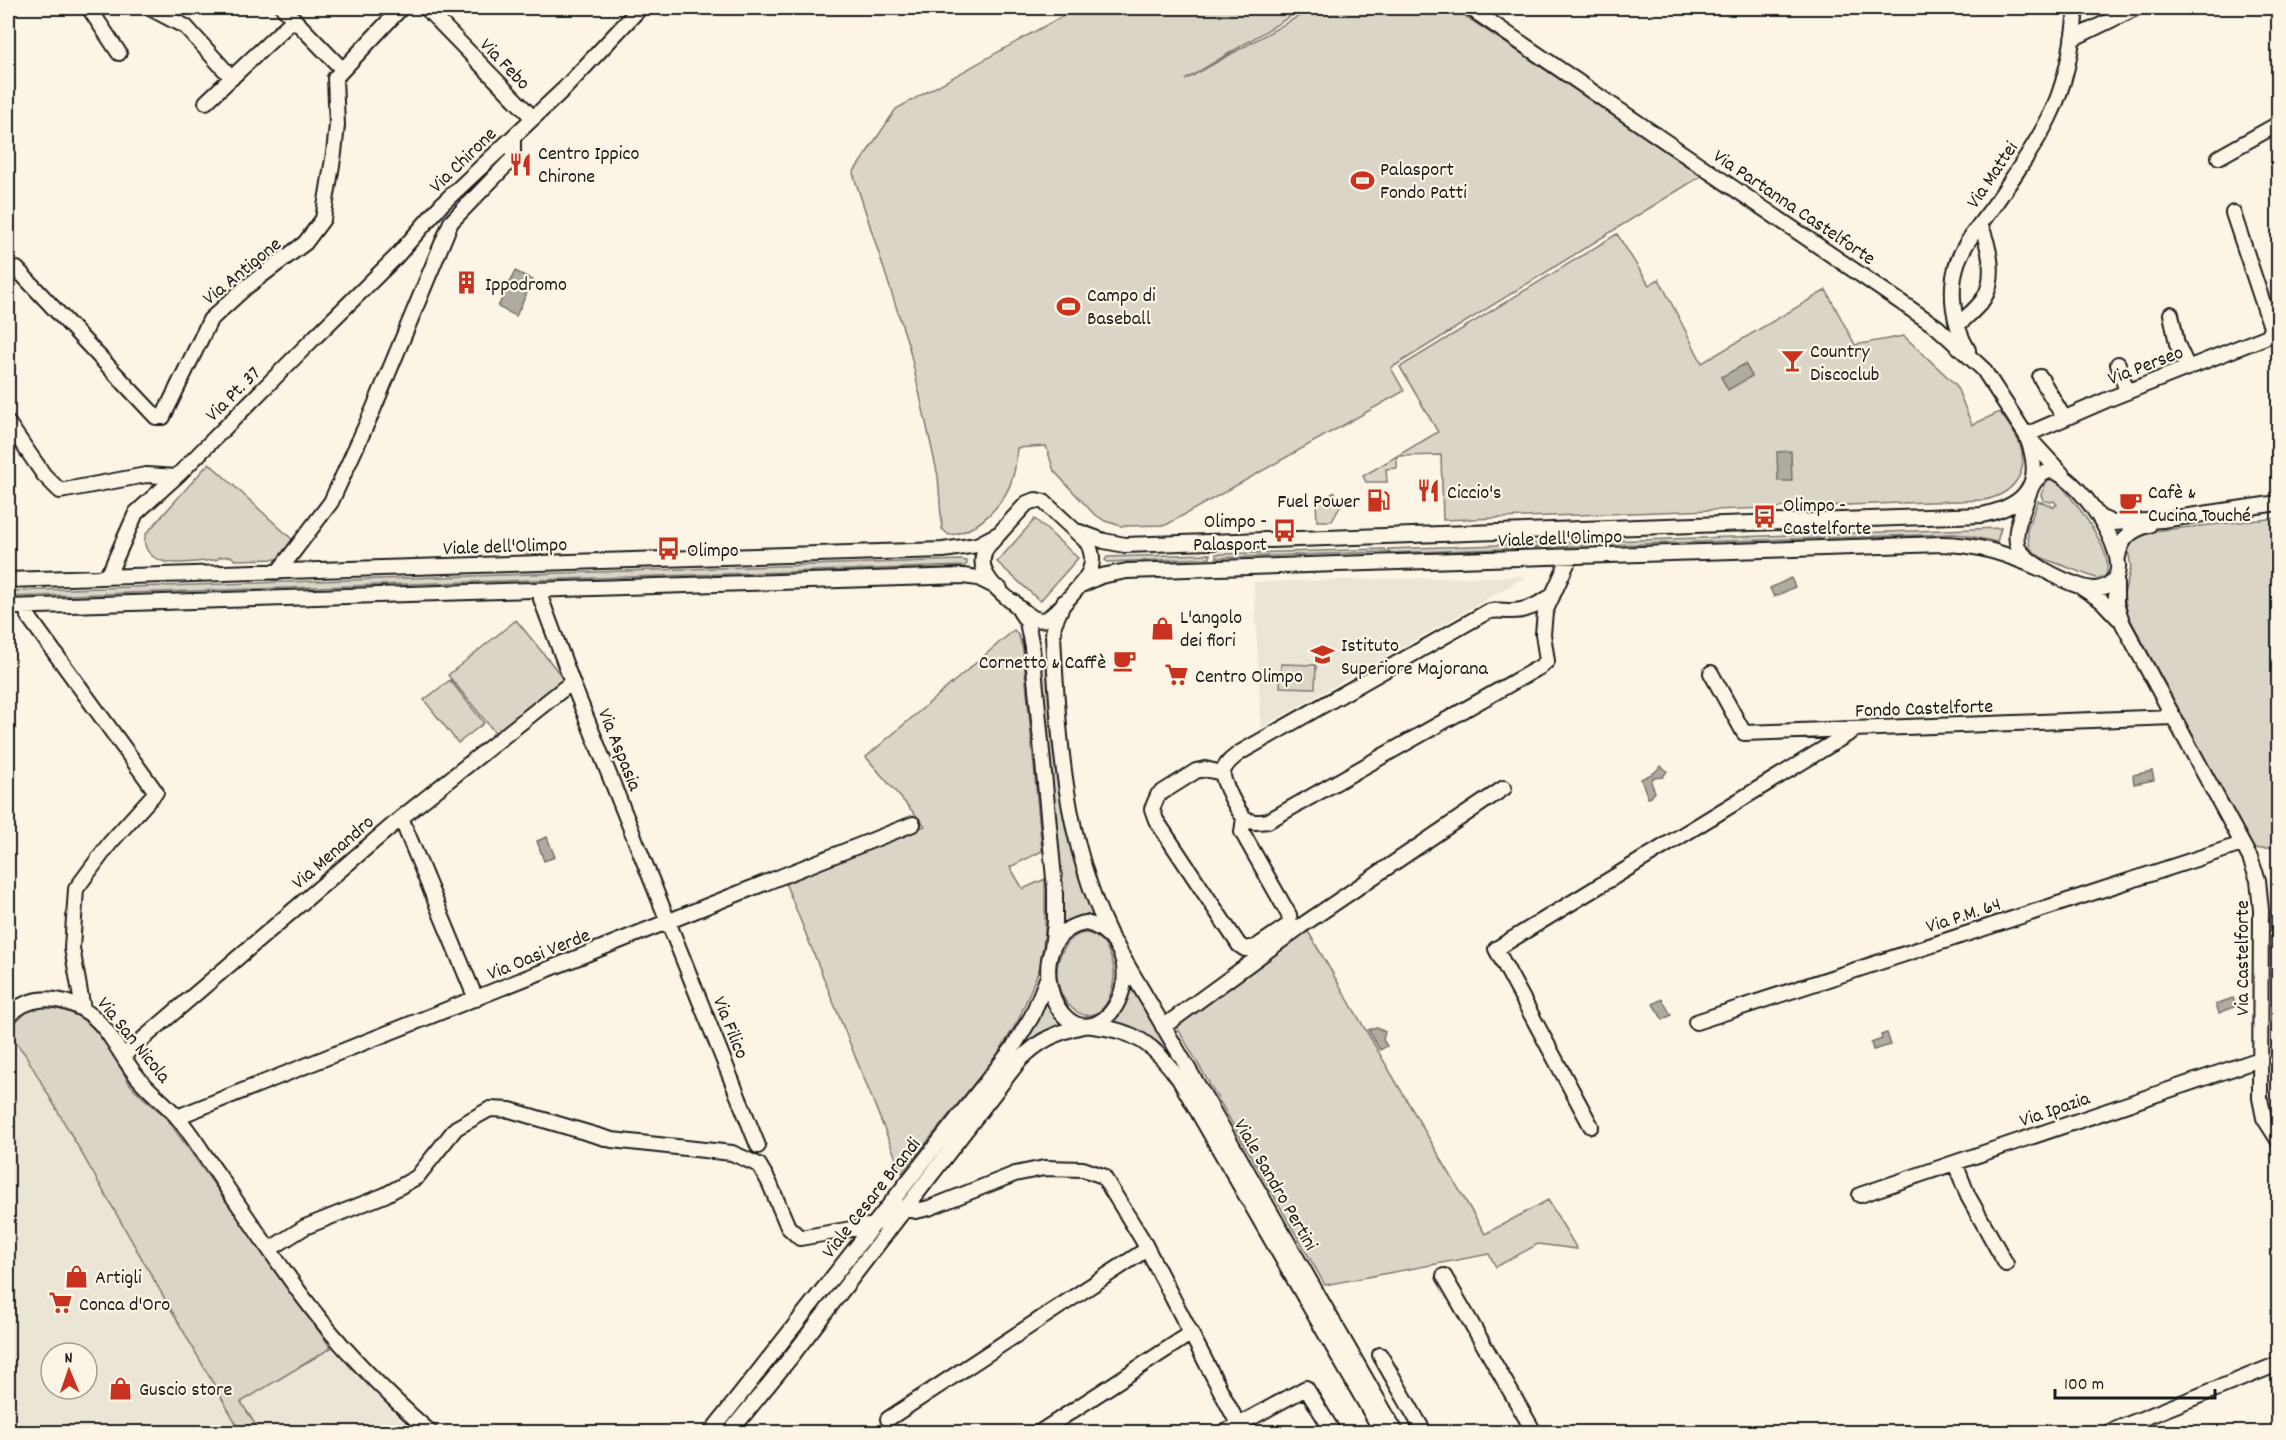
<svg xmlns="http://www.w3.org/2000/svg" width="2286" height="1440" font-family="Dekko,sans-serif">
<style>
.built{fill:#ebe5d6;fill-rule:evenodd}
.green{fill:#dbd5c8;stroke:#7c7872;stroke-width:1.5}
.water{fill:#b0aba1;stroke:#75726c;stroke-width:1.5}
.lines{fill:none;stroke-linecap:round;stroke-linejoin:round}
.minor-casing{stroke:#1c1c1c;stroke-width:18}
.minor{stroke:#fcf5e5;stroke-width:14}
.labels{text-anchor:middle;stroke-width:4.5;stroke-linejoin:round;paint-order:stroke}
.street-label{font-size:20px;fill:#1c1c1c;stroke:#fcf5e5}
.poi-label{font-size:20px;fill:#1c1c1c;stroke:#fcf5e5;text-anchor:start}
</style>
<rect width="100%" height="100%" fill="#fcf5e5"/>
<filter id="ink" filterUnits="userSpaceOnUse"><feTurbulence type="fractalNoise" baseFrequency=".0167" numOctaves="2"/><feDisplacementMap in="SourceGraphic" scale="12" xChannelSelector="R" yChannelSelector="G"/><feConvolveMatrix kernelMatrix="1 2 1 2 8 2 1 2 1" color-interpolation-filters="sRGB"/></filter>
<g filter="url(#ink)">
<path class="built" d="M1527,576L1261,728L1254,582Z
M51,1007L75,1014L89,1022L107,1045L131,1084L165,1116L331,1348L391,1410L416,1432H8V1034L14,1022ZM51,1353H87V1389H51Z"/>
<path class="green" d="M1064,8H1304L1185,80L1313,8H1453L1703,175L1391,368L1404,391L1166,525L1121,526L1105,521L1093,513L1054,471L1046,446L1017,448C1016,457 1016,467 1013,476C1006,504 977,532 949,535L942,529L938,476L909,347L853,173L896,109L1068,13Z
M1617,234L1649,285L1659,279L1702,363L1826,290L1855,345L1904,336L1956,385L1972,425L2000,412C2007,423 2016,433 2020,445C2030,474 2011,495 1984,500L1443,520L1441,455L1397,456V468L1386,469L1387,482H1366L1363,476L1438,432L1400,367Z
M209,463L294,541L279,559L235,560L231,556L220,557L216,560C195,561 157,571 146,548C144,543 144,539 146,534Z
M2053,478C2069,491 2121,559 2104,577L2096,578L2040,557L2030,548L2027,530L2038,501L2051,505L2052,507L2057,505L2054,501L2050,502L2043,500L2041,495L2047,480Z
M1335,492L1341,505L1332,521H1317L1316,503Z
M2278,518V847L2254,849L2127,613L2124,594L2131,567L2128,549L2133,539L2142,532Z
M1035,519L1078,558L1040,601L997,562Z
M2001,528L1997,542L1965,535L1953,534L1827,538V534Z
M1823,534L1824,538L1608,545V541Z
M1604,541L1605,545L1388,553V549Z
M1385,549L1386,552L1216,558V554Z
M1210,554V558L1107,562L1105,560L1107,557Z
M962,560L967,561V564L964,566L877,569L8,597V591Z
M516,620L565,680L497,735L448,675Z
M1014,630L1019,636L1023,650L1042,851L1010,867L1023,889L1045,879V932L1040,967L1019,1019L998,1054L902,1173L785,882L925,826L866,757Z
M1281,664L1316,665L1315,688L1280,687Z
M1040,665H1048C1056,754 1058,836 1095,919L1063,928Z
M450,680L484,723L458,743L424,700Z
M1306,928L1485,1234L1548,1200L1577,1249L1538,1244L1496,1267L1489,1254L1325,1285L1174,1022Z
M1085,933C1108,936 1117,965 1113,985C1098,1052 1036,993 1064,948C1069,940 1075,934 1085,933Z
M2268,950H2274V975L2268,976Z
M1130,983L1166,1045L1165,1047H1163C1147,1033 1130,1025 1110,1020Z
M1048,996L1064,1022L1038,1034L1027,1043L1025,1040Z
M34,1007C73,1007 94,1021 113,1055C119,1064 124,1075 130,1084C139,1096 154,1106 165,1116L331,1348L241,1402L260,1432H241L25,1054L8,1033L14,1022Z"/>
<path class="water" d="M515,271L533,280L516,316L498,307Z
M1745,364L1752,376L1728,390L1721,377Z
M1791,451L1792,481H1778L1777,452Z
M1791,578L1795,587L1774,597L1770,588Z
M1661,766L1667,771L1663,777L1653,778L1651,782L1655,792L1651,797L1648,798L1641,779L1654,773Z
M2152,771L2154,780L2134,784L2133,775Z
M547,837L555,857L544,861L537,841Z
M2233,998L2236,1006L2219,1013L2216,1004Z
M1662,999L1671,1015L1663,1020L1653,1004Z
M1376,1027L1385,1032L1383,1040L1387,1046L1380,1050L1368,1030Z
M1887,1033L1891,1045L1873,1050L1871,1043L1882,1039L1881,1035Z"/>
<g class="lines">
<defs>
<path id="minor" d="M89,8L119,53
M150,8L186,27L232,78
M283,8L342,69
M426,8L533,118
M1470,8L1937,327L1983,369L2026,435L2062,474
M2072,39L2136,8
M206,102L294,19
M2219,157L2278,124
M2233,213L2273,333
M17,269L156,417H163L210,320L245,288L305,243L323,219L334,153L337,125L335,78L401,8
M2171,314L2177,344L2188,368
M1958,325C1966,317 1978,308 1984,298C1997,277 1989,245 1980,224
M313,339L396,257L442,204L564,89L640,8
M1968,350C1953,325 1948,289 1958,261C1966,240 1982,222 1995,204C2014,176 2034,148 2049,118C2066,84 2073,45 2076,8
M2118,364L2127,392
M2040,377L2064,418
M8,423L44,475L60,491L146,475L176,477
M2026,435L2109,399L2278,332
M2049,471C2074,470 2132,554 2115,578C2111,584 2104,588 2096,589C2079,590 2025,564 2018,547C2013,532 2021,516 2026,502C2030,489 2034,476 2049,471Z
M1036,500L1044,502L1087,542C1092,551 1094,560 1090,570C1087,579 1054,617 1045,619C1040,621 1036,619 1031,617C1012,601 967,574 988,546L1027,503Z
M2099,517L2113,523L2162,520L2278,503
M1074,530L1104,541L1125,545L1982,515C2029,505 2045,481 2026,435
M2118,557C2121,538 2131,530 2149,525
M278,572L331,502L373,410L451,222L513,158V137
M105,577L111,569L136,513L180,473L312,340
M2116,577V604L2123,624L2250,858L2258,880L2261,910L2260,1098L2264,1118L2278,1140
M8,580L943,550L977,545L1000,533
M1079,586L1101,576L1127,571L1942,544C1978,544 2009,555 2041,569
M2082,588L2102,601L2118,618
M541,590V599L572,682L758,1146
M1552,596C1539,604 1528,611 1511,611C1502,611 1496,609 1487,612L1241,752C1234,757 1224,764 1223,773C1221,780 1239,814 1245,818C1252,824 1260,822 1268,821L1540,667L1547,661L1543,634L1545,612L1570,557
M1014,602L1027,622L1032,647L1055,889V922L1052,948
M1064,602L1054,624L1053,635C1058,738 1065,841 1110,935
M8,607L963,576L978,578L1000,589
M27,607L28,616L156,792L110,843L76,889L72,948L83,1009
M1711,673L1744,733L2174,717
M1222,773L1205,769L1196,771L1158,795L1152,809L1156,820L1239,945L1245,949L1256,947L1290,924L1289,915L1242,832L1244,818
M401,818L476,999
M1086,923C1112,929 1128,956 1124,983C1121,997 1114,1013 1101,1021C1052,1051 1019,933 1086,923Z
M1122,956L1206,1099L1396,1432
M8,1017C27,995 57,995 82,1009C108,1023 118,1053 136,1075C148,1091 165,1102 177,1117C192,1134 204,1155 217,1173C244,1213 272,1254 300,1293C338,1345 382,1390 430,1432
M1696,1022L2242,844
M1092,1026C1134,1030 1155,1045 1179,1079L1382,1432
M1163,1027L1301,926L1504,788
M123,1056L401,818L572,682
M177,1117L913,824
M1591,1126L1496,949L1856,729
M1955,1163L1968,1196L2006,1264
M1860,1195L2260,1059
M270,1249L305,1227L385,1195L417,1177L456,1128L490,1109L510,1110L612,1140L732,1153L759,1165L769,1182L788,1227L800,1238L874,1225L903,1208L916,1211L929,1208L1015,1174L1044,1168L1083,1169L1103,1176L1142,1239L1238,1424
M1444,1276L1534,1432
M1380,1355L1424,1432
M888,1419L1147,1249
M711,1432L1012,1049L1032,1016L1047,979
M730,1432L791,1357L1019,1061C1038,1041 1057,1032 1083,1026
M1040,1432L1190,1334
M1225,1432L1306,1388L1333,1432
M2109,1432L2278,1364"/>
</defs>
<use href="#minor" class="minor-casing"/>
<use href="#minor" class="minor"/>
</g>
</g>
<defs>
<symbol id="restaurant-bare" viewBox="-9 -9 18 18"><path d="M-5-6h1v4h1v-4h1v4h1v-4h1v5L-1.5 .5V6h-2V.5L-5-1ZM5-6V6H3V1.5H1.5Q1.5-4 5-6Z" fill="#c8321e" stroke="#fcf5e5" stroke-width="2.5" paint-order="stroke"/></symbol>
<symbol id="stadium-bare" viewBox="-9 -9 18 18"><path d="M0-5a6.5 5 0 1 0 0 10a6.5 5 0 1 0 0-10ZM-3.5-1.8h7v3.6h-7Z" fill="#c8321e" stroke="#fcf5e5" stroke-width="2.5" paint-order="stroke"/></symbol>
<symbol id="building-bare" viewBox="-9 -9 18 18"><path d="M-4-6H4V6H1V3H-1V6H-4ZM-2.5-4.3h1.7v1.8h-1.7ZM.8-4.3h1.7v1.8H.8ZM-2.5-1h1.7V.8h-1.7ZM.8-1h1.7V.8H.8Z" fill="#c8321e" stroke="#fcf5e5" stroke-width="2.5" paint-order="stroke"/></symbol>
<symbol id="bar-bare" viewBox="-9 -9 18 18"><path d="M-6-5H6L.8 .8V4.5H3.5V6h-7V4.5H-.8V.8Z" fill="#c8321e" stroke="#fcf5e5" stroke-width="2.5" paint-order="stroke"/></symbol>
<symbol id="fuel-bare" viewBox="-9 -9 18 18"><path d="M-5.5-6h7V0h2V4h1.3V-2.5L3-4.5l.8-.8L6-3V5H2.5V1h-1V6h-7ZM-4.2-4.7v3.2H.2V-4.7Z" fill="#c8321e" stroke="#fcf5e5" stroke-width="2.5" paint-order="stroke"/></symbol>
<symbol id="cafe-bare" viewBox="-9 -9 18 18"><path d="M-5.5-4.5H6V0H3Q3 3.5 0 3.5H-2.5Q-5.5 3.5-5.5 0ZM3-3.2v2h1.7v-2ZM-6 4.5H4V6H-6Z" fill="#c8321e" stroke="#fcf5e5" stroke-width="2.5" paint-order="stroke"/></symbol>
<symbol id="bus-bare" viewBox="-9 -9 18 18"><path d="M-5-6H5V4H4V6H2V4H-2V6H-4V4H-5ZM-3.5-4V0h7V-4ZM-3.5 1.2v1.5H-2V1.2ZM2 1.2v1.5H3.5V1.2Z" fill="#c8321e" stroke="#fcf5e5" stroke-width="2.5" paint-order="stroke"/></symbol>
<symbol id="shop-bare" viewBox="-9 -9 18 18"><path d="M-5-2.5h2.3a2.7 3.5 0 0 1 5.4 0H5L5.5 6h-11ZM-1.5-2.5h3a1.5 2.3 0 0 0-3 0Z" fill="#c8321e" stroke="#fcf5e5" stroke-width="2.5" paint-order="stroke"/></symbol>
<symbol id="school-bare" viewBox="-9 -9 18 18"><path d="M0-5L7-2L0 1L-7-2ZM-4 1L0 2.5L4 1V4Q0 6-4 4Z" fill="#c8321e" stroke="#fcf5e5" stroke-width="2.5" paint-order="stroke"/></symbol>
<symbol id="supermarket-bare" viewBox="-9 -9 18 18"><path d="M-6-5.5h2.5l.6 2H6L4.5 2H-2.5L-4.4-4H-6ZM-1.5 3.2a1.3 1.3 0 1 0 .1 0ZM3 3.2a1.3 1.3 0 1 0 .1 0Z" fill="#c8321e" stroke="#fcf5e5" stroke-width="2.5" paint-order="stroke"/></symbol>
</defs>
<g fill-rule="evenodd">
<use href="#restaurant-bare" x="504" y="148" width="33" height="33"/>
<use href="#stadium-bare" x="1346" y="164" width="33" height="33"/>
<use href="#building-bare" x="450" y="266" width="33" height="33"/>
<use href="#stadium-bare" x="1052" y="290" width="33" height="33"/>
<use href="#bar-bare" x="1776" y="344" width="33" height="33"/>
<use href="#restaurant-bare" x="1412" y="474" width="33" height="33"/>
<use href="#fuel-bare" x="1362" y="484" width="33" height="33"/>
<use href="#cafe-bare" x="2114" y="486" width="33" height="33"/>
<use href="#bus-bare" x="1748" y="500" width="33" height="33"/>
<use href="#bus-bare" x="1268" y="514" width="33" height="33"/>
<use href="#bus-bare" x="652" y="532" width="33" height="33"/>
<use href="#shop-bare" x="1146" y="612" width="33" height="33"/>
<use href="#school-bare" x="1306" y="638" width="33" height="33"/>
<use href="#cafe-bare" x="1108" y="644" width="33" height="33"/>
<use href="#supermarket-bare" x="1160" y="658" width="33" height="33"/>
<use href="#shop-bare" x="60" y="1260" width="33" height="33"/>
<use href="#supermarket-bare" x="44" y="1286" width="33" height="33"/>
<use href="#shop-bare" x="104" y="1372" width="33" height="33"/>
</g>
<g class="labels">
<g class="street-label">
<text transform="translate(506 63) rotate(46)" y="7">Via Febo</text>
<text transform="translate(462 159) rotate(-44)" y="7">Via Chirone</text>
<text transform="translate(1991 174) rotate(-56)" y="7">Via Mattei</text>
<text transform="translate(1795 206) rotate(34)" y="7">Via Partanna Castelforte</text>
<text transform="translate(241 270) rotate(-39)" y="7">Via Antigone</text>
<text transform="translate(2145 364) rotate(-21)" y="7">Via Perseo</text>
<text transform="translate(232 393) rotate(-45)" y="7">Via Pt. 37</text>
<text transform="translate(1560 537) rotate(-2)" y="7">Viale dell'Olimpo</text>
<text transform="translate(505 545) rotate(-2)" y="7">Viale dell'Olimpo</text>
<text transform="translate(1924 707) rotate(-2)" y="7">Fondo Castelforte</text>
<text transform="translate(621 749) rotate(68)" y="7">Via Aspasia</text>
<text transform="translate(332 851) rotate(-41)" y="7">Via Menandro</text>
<text transform="translate(1963 914) rotate(-18)" y="7">Via P.M. 64</text>
<text transform="translate(538 953) rotate(-22)" y="7">Via Oasi Verde</text>
<text transform="translate(2241 958) rotate(-90)" y="7">Via Castelforte</text>
<text transform="translate(732 1027) rotate(68)" y="7">Via Filico</text>
<text transform="translate(135 1039) rotate(51)" y="7">Via San Nicola</text>
<text transform="translate(2054 1108) rotate(-19)" y="7">Via Ipazia</text>
<text transform="translate(1277 1184) rotate(60)" y="7">Viale Sandro Pertini</text>
<text transform="translate(870 1197) rotate(-52)" y="7">Viale Cesare Brandi</text>
</g>
<g class="poi-label">
<text x="538" y="159">Centro Ippico<tspan x="538" dy="23">Chirone</tspan></text>
<text x="1380" y="175">Palasport<tspan x="1380" dy="23">Fondo Patti</tspan></text>
<text x="485" y="290">Ippodromo</text>
<text x="1087" y="301">Campo di<tspan x="1087" dy="23">Baseball</tspan></text>
<text x="1810" y="357">Country<tspan x="1810" dy="23">Discoclub</tspan></text>
<text x="1447" y="498">Ciccio's</text>
<text x="2148" y="498">Cafè &amp;<tspan x="2148" dy="23">Cucina Touché</tspan></text>
<text x="1360" y="507" text-anchor="end">Fuel Power</text>
<text x="1783" y="511">Olimpo -<tspan x="1783" dy="23">Castelforte</tspan></text>
<text x="1267" y="527" text-anchor="end">Olimpo -<tspan x="1267" dy="23">Palasport</tspan></text>
<text x="687" y="556">Olimpo</text>
<text x="1180" y="623">L'angolo<tspan x="1180" dy="23">dei fiori</tspan></text>
<text x="1341" y="651">Istituto<tspan x="1341" dy="23">Superiore Majorana</tspan></text>
<text x="1106" y="668" text-anchor="end">Cornetto &amp; Caffè</text>
<text x="1195" y="682">Centro Olimpo</text>
<text x="95" y="1283">Artigli</text>
<text x="79" y="1310">Conca d'Oro</text>
<text x="139" y="1395">Guscio store</text>
</g>
</g>
<rect width="2286" height="1440" fill="none" stroke="#fcf5e5" stroke-width="30"/>
<rect x="15" y="15" width="2256" height="1410" fill="none" stroke="#1c1c1c" stroke-width="2" filter="url(#ink)"/>
<g transform="translate(69 1371) rotate(358)"><circle r="28" fill="#fcf5e5" stroke="#a29e95" stroke-width="1.5"/>
<path d="M0-4.5L10 22L0 15L-10 22Z" fill="#c8321e"/>
<text y="-9" font-size="16" font-weight="bold" text-anchor="middle" fill="#1c1c1c">N</text>
</g>
<path d="M2055 1389v9h160v-9" fill="none" stroke="#1c1c1c" stroke-width="3"/>
<text x="2064" y="1389" font-size="18" fill="#1c1c1c" stroke="#fcf5e5" stroke-width="4.5" paint-order="stroke">100 m</text>
</svg>
